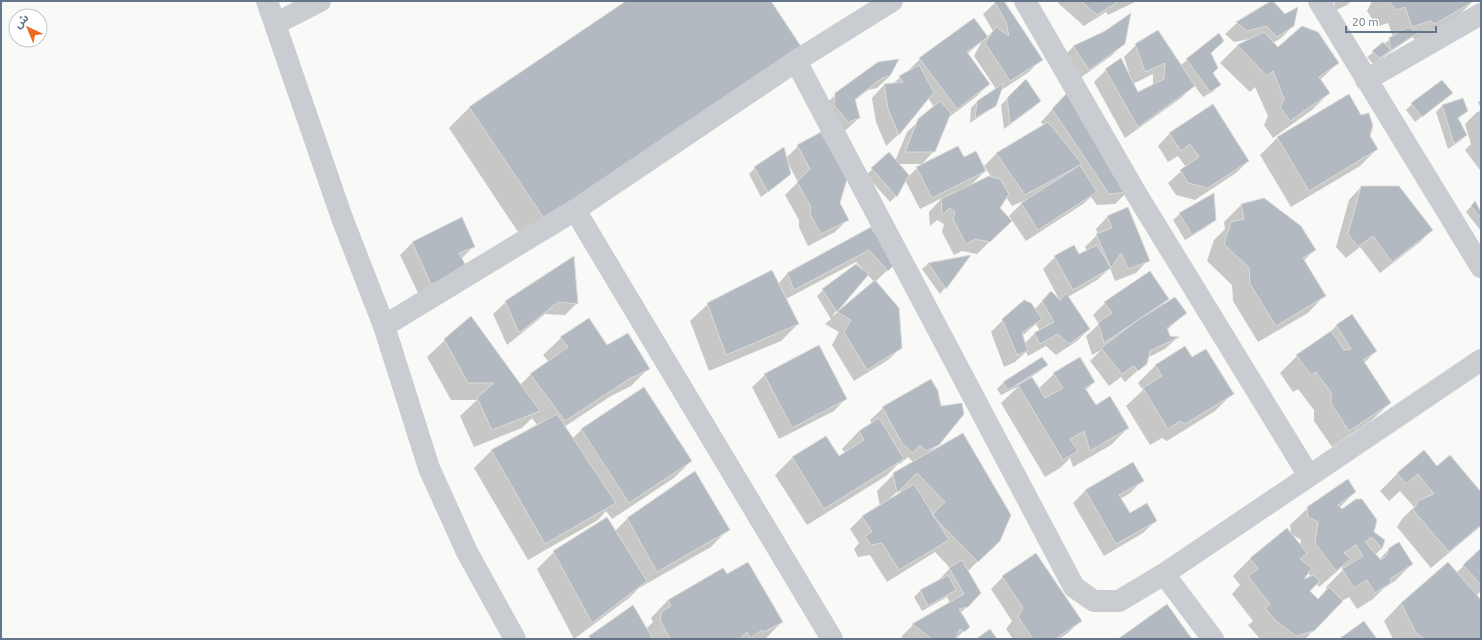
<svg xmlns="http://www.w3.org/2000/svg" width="1482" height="640" font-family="Ubuntu,'Noto Sans Arabic',sans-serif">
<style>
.shadow{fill:#0003;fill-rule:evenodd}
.building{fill:#b2b9c0;stroke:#dbdbd9}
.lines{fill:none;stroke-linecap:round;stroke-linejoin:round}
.minor{stroke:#c9ccd0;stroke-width:22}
</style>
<rect width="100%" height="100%" fill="#f9f9f7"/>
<path class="shadow" d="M627,1H770L528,247L449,128L470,107Z
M997,1H1003L1041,59L1029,72L1000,91L995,105L988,111L970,123L971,108L977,102L996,89L974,56L982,41L967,54L989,84L977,96L948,118L934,151L922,164H898L909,176L917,168L964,159L985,171L970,186L992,178L984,166L996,154L1044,126L1041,122L1067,93L1127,192L1115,204L1097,205L1091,197L1083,204L1026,241L1009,216L1025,200L1012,206L1006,197L999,208L1011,221L977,254L962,251L954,255L942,232L944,224L937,220L930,226L929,212L942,198L920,209L905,180L896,196L890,202L866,175L889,154L895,161L907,132L934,107L928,98L898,135L886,146L876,122L872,98L884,85H892L900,77L909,72L908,71L920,59L987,37L993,31L983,14Z
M1060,1H1137L1108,15L1106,12L1084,26L1058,3Z
M1334,1H1351L1347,5L1336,10Z
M1372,1H1473L1456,18L1417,41L1412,37L1373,64L1367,57L1393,37L1388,23L1379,26L1372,19L1367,11Z
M1272,2L1293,26L1281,38L1273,43L1278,49L1338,63L1320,80L1329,93L1312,110L1273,138L1264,125L1268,116L1255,87L1250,92L1220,63L1237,46L1250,39L1234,42L1225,34L1237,23Z
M1106,32L1124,44L1111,56L1076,81L1061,59L1073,47Z
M1136,45L1180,66L1187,60L1210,53L1212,73L1220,84L1214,91L1203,97L1194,85L1181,98L1125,138L1094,82L1106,70L1130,76L1124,57ZM1153,74V86L1137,93L1133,84Z
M879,63L890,76L877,88L868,90L854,101L859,118L846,130L835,133L824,106L836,94Z
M1026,80L1040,101L1034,107L1004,129L1001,105Z
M1451,93L1415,122L1406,110L1412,104Z
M1348,95L1361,116L1369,136L1377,149L1360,166L1291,207L1260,155L1277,138Z
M1463,100L1467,111L1457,119L1466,135L1460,141L1448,149L1436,112L1442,106Z
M1481,100V109L1478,102Z
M1481,111V170H1480L1465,150L1471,144L1465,124L1477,112Z
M1170,133L1248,161L1236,173L1195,200L1176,195L1168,183L1186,167L1178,156L1168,162L1158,146Z
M798,146L839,203L848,219L835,232L808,246L799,227V220L785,195L798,182L787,161L784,180L761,197L749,174L755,168L786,158Z
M1361,187L1432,230L1420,242L1380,273L1360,247L1346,258L1336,247L1349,200Z
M1263,199L1314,250L1304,261L1325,295L1308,313L1258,342L1233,301L1232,285L1207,261L1214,240L1225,229L1224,222L1241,205Z
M1475,202L1481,214V231L1466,212Z
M1180,214L1215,220L1208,226L1185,240L1173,220Z
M1108,216L1148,260L1136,273L1115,281L1110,268L1097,280L1068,297L1089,329L1077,341L1056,355L1046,346L1028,356L1026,352L1015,362L1004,367L991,332L1003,320L1034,310L1051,292L1060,301L1043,269L1055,257L1074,246L1079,256L1087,251L1085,247L1098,234L1096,229ZM1036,324L1040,331L1034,334L1025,343L1022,336Z
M461,218L473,247L461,259L469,273L419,295L400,255L412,243Z
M870,228L894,264L875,282L901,348L888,360L854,381L832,345L839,332L825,324L831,319L817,296L823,290L861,269L862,268L856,262L786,299L798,324L781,341L709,371L690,321L708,304L778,284L787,274ZM867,274L874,282L833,316V315Z
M969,257L940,294L922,269L928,264Z
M573,258L577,303L565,315L545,314L507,345L493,314L506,302Z
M1168,298L1159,308L1186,313L1167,330L1169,337L1177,338L1165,349L1147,358L1146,363L1125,382L1121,377L1109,386L1090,361L1101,350L1092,355L1086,336L1099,324L1093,315L1105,303Z
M588,320L607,346L648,369L631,386L611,396L564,427L572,439L581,430L643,389L691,461L674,478L612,519L606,511L598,520L528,560L474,468L491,451L538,426L532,418L522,428L474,447L460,416L477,400H451L427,357L445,340L520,385L530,375L549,362L543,355L561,338Z
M1337,325L1376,351L1364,363L1390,403L1372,420L1332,447L1314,421V410L1298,389L1293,392L1280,373L1297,356L1329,333Z
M819,346L846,398L834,411L779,439L752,387L765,375Z
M1185,348L1192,359L1233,393L1215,411L1167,441L1162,438L1150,445L1126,406L1143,390L1138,383L1155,366Z
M1042,359L1047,365L1040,371L1031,377L1038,389L1054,374L1094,382L1086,390L1096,407L1128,428L1111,445L1073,467L1070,458L1060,468L1045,477L1001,403L1019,386L1001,395L997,389L1003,383Z
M931,380L938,444L930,452L999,540L968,571L967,607L960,613L968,626L956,639H904L901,637L913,625L950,603L947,597L922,611L914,597L920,591L938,581L950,568L935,552L887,582L870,555L858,557L854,549L859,543L850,529L862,517L880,507L877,491L894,474L914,463L908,457L900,464L899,463L886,476L807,525L775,475L792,458L826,437L838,457L845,453L842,449L859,431L872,423L870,420L883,408ZM899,490L902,493L889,499Z
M1424,451L1437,467L1481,494V526L1431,568L1397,527L1402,519L1414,507L1400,491L1389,501L1380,491L1397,474Z
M1133,463L1142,481L1130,493L1120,499L1129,514L1155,521L1143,533L1104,556L1073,503L1085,491Z
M1355,492L1339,508L1384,541L1381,549L1375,555L1379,560L1389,549L1412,564L1395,581L1383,589L1373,599L1357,609L1349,597L1342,601L1305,639H1260L1248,625L1253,621L1232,594L1240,585L1233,576L1250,559L1287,530L1300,546L1301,540L1291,534L1290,525L1308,508ZM1342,567L1344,569L1326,587L1327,590L1318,600L1309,591L1316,583L1319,587ZM1308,573L1311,577L1301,581Z
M627,519L728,529L711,547L639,588L629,598L574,639L537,569L554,552L615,531Z
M1481,549V591L1476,596L1481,602V639H1393L1384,621L1401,603L1456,573Z
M727,576L782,622L765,639H588L590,637L646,629L653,622L651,618L668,600Z
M1003,577L1080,621L1068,633L1059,639H1013L1006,629L1012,621L991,589Z"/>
<path class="building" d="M626,1H771L806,54L550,227L469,107Z
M994,1H1004L1043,60L1010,81L985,43L996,27L1009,36L1006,22Z
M1081,1H1114L1116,3L1097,15Z
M1271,1H1273L1285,14L1298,7L1294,26L1277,37L1266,26L1247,31L1236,22Z
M1388,1H1474L1435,24L1430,21L1412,27L1405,7L1397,10Z
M1131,13L1125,44L1089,70L1073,46L1105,31Z
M974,18L988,37L967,52L990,84L957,109L919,58Z
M1302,26L1318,32L1339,63L1319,77L1330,93L1290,121L1280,107L1284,99L1273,71L1267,76L1237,45L1264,32L1278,47Z
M1408,27L1418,33L1391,50L1389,38Z
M1158,30L1195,86L1138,127L1105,69L1121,58L1138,92L1164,79L1165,63L1145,72L1135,44Z
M1219,33L1224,41L1211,53L1218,68L1213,73L1221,85L1210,92L1186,59Z
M1383,42L1391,50L1380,58L1372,51Z
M899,59L890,76L882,78L855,99L860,118L848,122L834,105L835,93L878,62Z
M919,65L934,92L899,135L888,109L884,84L903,82L899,76Z
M1026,79L1041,101L1010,124L1007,98Z
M1442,80L1453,93L1422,117L1411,103Z
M1004,83L996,106L975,118L977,101Z
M1068,92L1128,192L1109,194L1052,109Z
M1349,94L1361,115L1369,113L1373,126L1370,136L1378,149L1309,191L1277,137Z
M1463,98L1468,111L1458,118L1467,135L1454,144L1442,105Z
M940,101L951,113L935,152H905L918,119Z
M1213,104L1249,161L1208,188L1188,183L1180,170L1199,157L1190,144L1181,151L1169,133Z
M1048,122L1082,164L1025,195L996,153Z
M821,132L847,179L840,203L849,220L821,234L810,214L811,207L797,182L810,169L797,145Z
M958,146L964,157L976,151L986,171L932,198L916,167Z
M784,147L791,174L768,192L754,167Z
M889,152L909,175L897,197L871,168Z
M1080,165L1097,192L1038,230L1021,203Z
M989,176L1000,179L1009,194L1000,208L1012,221L990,242L975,239L966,244L953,219L955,212L950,208L942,215L941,199Z
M1361,186H1399L1433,230L1392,262L1373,236L1358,247L1348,234Z
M1214,193L1216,220L1192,235L1179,213Z
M1264,198L1301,226L1316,250L1303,258L1326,296L1276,326L1250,284L1249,268L1224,244L1231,222L1244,219L1241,204Z
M1475,201L1481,212V218L1471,206Z
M1128,207L1150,261L1128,269L1121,253L1111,268L1096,234L1112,228L1107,216Z
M462,217L475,247L459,253L470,273L431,284L412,242Z
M871,227L895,264L888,271L869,250L794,290L787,273Z
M1074,245L1079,254L1097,245L1111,268L1073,290L1054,256Z
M971,255L946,289L928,263Z
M574,256L578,304L558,302L519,333L505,301Z
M856,264L869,274L837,312L822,289Z
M772,270L799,324L726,355L707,303Z
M1150,271L1169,299L1104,343L1098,323L1112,313L1104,302Z
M875,280L899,308L902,348L867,370L844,332L851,320L837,312Z
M1051,291L1060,300L1066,293L1090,329L1069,344L1058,334L1040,344L1034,333L1054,322L1042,301Z
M1175,297L1187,313L1167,328L1170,336L1179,337L1150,351L1147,364L1138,371L1134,366L1122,374L1101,348L1138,320Z
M1024,300L1031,303L1042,319L1022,333L1028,351L1017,355L1002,319Z
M1352,314L1377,351L1363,360L1391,403L1349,431L1331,403V392L1316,372L1311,375L1296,355L1331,331L1344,350L1351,349L1336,325Z
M471,316L540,411L492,430L477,398L494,383H468L444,339Z
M589,318L607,345L628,333L650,369L629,379L565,421L530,374L568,347L560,337Z
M819,345L847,399L792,428L764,374Z
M1185,346L1192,357L1206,349L1234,394L1185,424L1180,421L1168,429L1143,388L1162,376L1155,365Z
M1042,357L1048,365L1008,390L1003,382Z
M1080,357L1095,382L1085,388L1096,405L1110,396L1129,428L1090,451L1084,431L1070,439L1078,451L1063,460L1018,385L1032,377L1045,398L1063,388L1053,373Z
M931,379L938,391L941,406L962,403L964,414L939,445L926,451L920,445L913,453L902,443L882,407Z
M644,387L692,461L629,503L581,429Z
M557,414L616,503L545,544L491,450Z
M879,418L904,459L824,509L792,457L826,436L839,456L864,440L859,431Z
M963,433L1011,515L1000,541L978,562L932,515L945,502L917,473L897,493L893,473Z
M1424,450L1437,466L1450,455L1481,492V525L1449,552L1413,510L1419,500L1434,494L1418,474L1406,484L1397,473Z
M1133,462L1144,481L1119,495L1130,513L1147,503L1157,521L1116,544L1085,490Z
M695,471L730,530L657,572L627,518Z
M1348,479L1356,492L1338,505L1342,509L1356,499H1362L1377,520L1374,532L1385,540L1382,549L1372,537L1365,542L1381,560L1387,555L1389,548L1399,542L1413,564L1390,579L1392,582L1375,593L1367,580L1354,588L1342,569L1363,556L1356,545L1344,553L1351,559L1336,571L1315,543L1318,522L1308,517L1307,507Z
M914,484L949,540L899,570L882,543L871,545L865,536L872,532L862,516Z
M607,517L647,581L592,623L553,551Z
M1287,528L1307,553L1300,559L1312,568L1304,579L1313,575L1320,581L1310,591L1318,599L1329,587L1343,601L1314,631L1296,636L1276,621L1265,608L1270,604L1248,576L1258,569L1250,558Z
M1481,548V585L1463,565Z
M1036,553L1082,621L1055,639H1033L1018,617L1023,608L1002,576Z
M962,560L981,593L968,607L959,609L970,627L964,632L960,629L955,639H932L912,624L964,594L949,568Z
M748,562L783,622L764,632L762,630L750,638L747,632L739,639H670L660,620L662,611L671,606L668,600L723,568L727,574Z
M1448,562L1481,600V638L1479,639H1425L1416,633L1401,603Z
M948,575L956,590L928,606L920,590Z
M1167,604L1192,639H1118Z
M633,605L653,639H590L589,636Z
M1364,621L1377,639H1339Z
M990,629L997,639H976Z"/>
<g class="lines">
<path class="minor" d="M267,1L342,218L384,326L429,468L467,552L515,639
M1025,1L1137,195L1309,476
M1319,1L1481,267
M275,24L320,1
M796,61L1074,587L1094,601H1119L1164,574L1481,360
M1366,80L1481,14
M575,210L832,639
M384,326L575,210L796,61L892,1
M1164,574L1213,639"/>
</g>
<rect width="1482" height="640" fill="none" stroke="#66768a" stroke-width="4"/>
<g transform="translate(28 28) rotate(316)"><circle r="19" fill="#ffffff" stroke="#c2c8d0"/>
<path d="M0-3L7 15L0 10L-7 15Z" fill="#ee6922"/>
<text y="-6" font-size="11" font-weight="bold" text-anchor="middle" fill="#66768a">ش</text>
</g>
<path d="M1346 26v6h90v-6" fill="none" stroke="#66768a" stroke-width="2"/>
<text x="1352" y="26" font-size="12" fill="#66768a" stroke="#ffffff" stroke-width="3" paint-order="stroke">20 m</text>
</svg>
